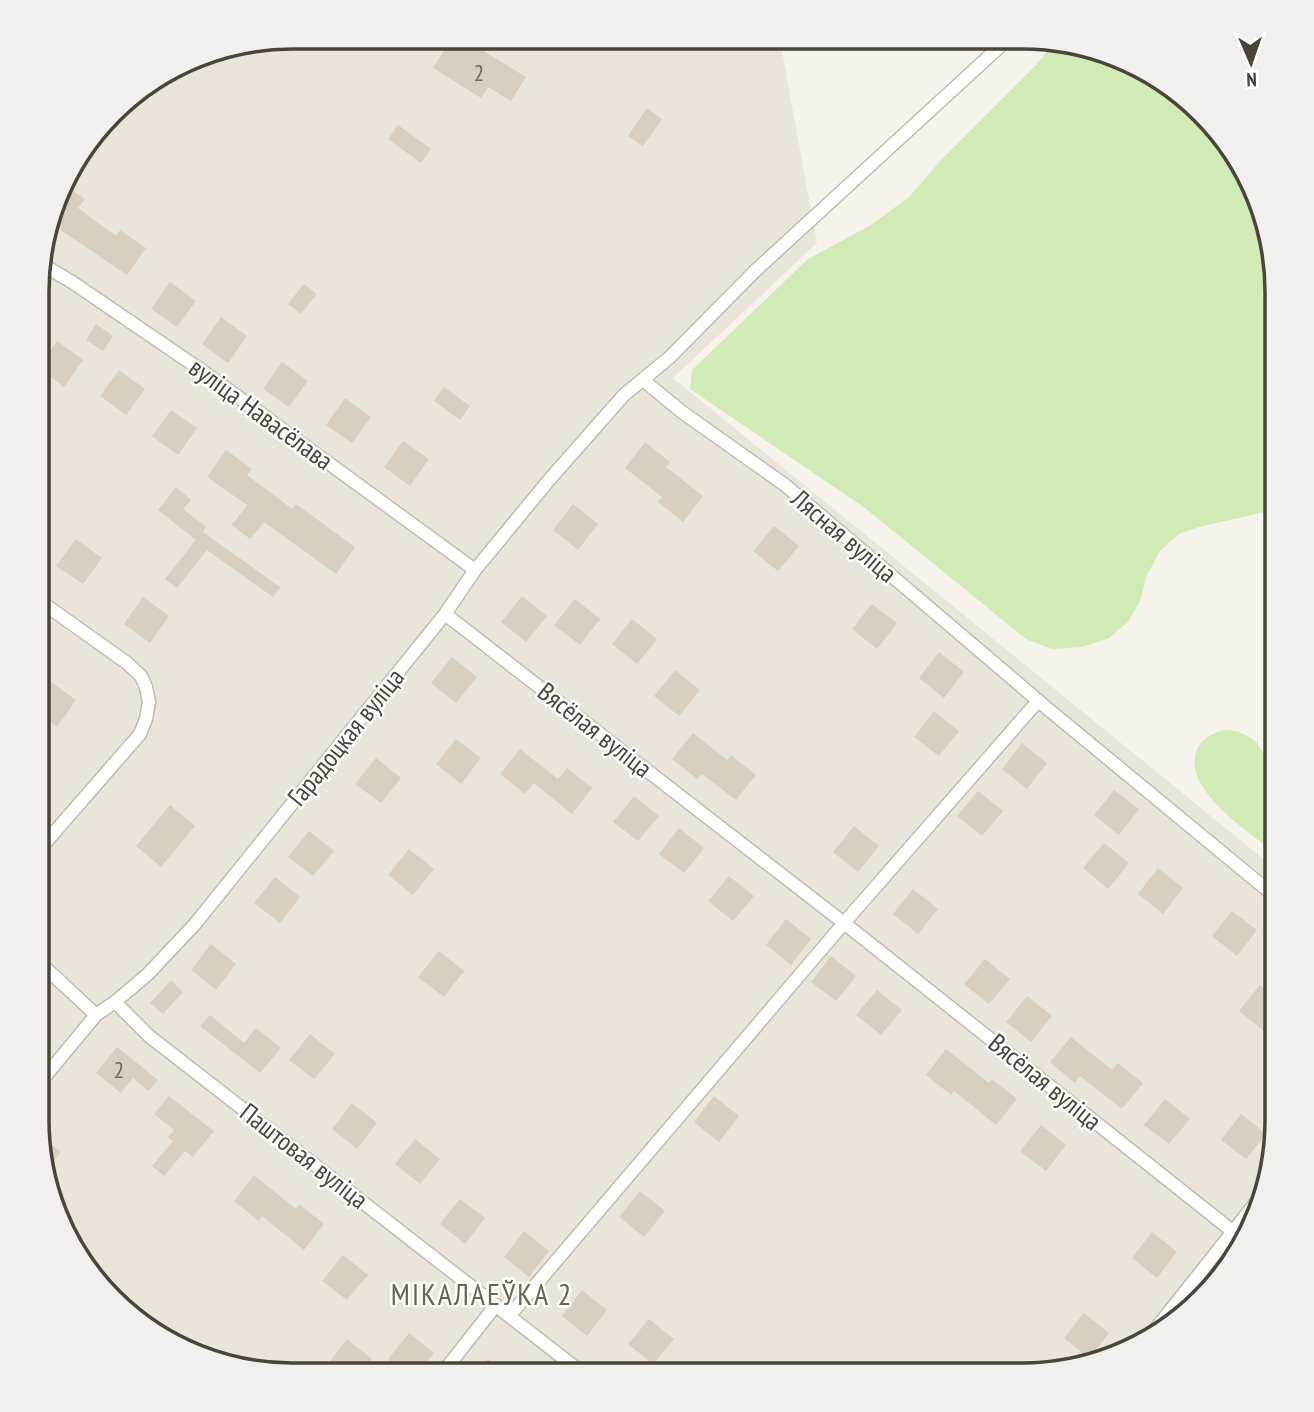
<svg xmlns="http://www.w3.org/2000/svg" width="1314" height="1412" font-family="'PT Sans Narrow',sans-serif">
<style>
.residential{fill:#eae5da}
.green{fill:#d2eab5}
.building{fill:#d8cfc1}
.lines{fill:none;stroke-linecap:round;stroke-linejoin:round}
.street-casing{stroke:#c2bbae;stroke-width:15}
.street{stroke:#fff;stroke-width:12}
.labels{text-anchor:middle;stroke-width:5;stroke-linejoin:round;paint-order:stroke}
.number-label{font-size:23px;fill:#6e675b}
.street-label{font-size:26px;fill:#4b4439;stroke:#fff}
.quarter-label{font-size:30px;letter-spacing:2px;fill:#6e6250;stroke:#fff}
.rim{fill:none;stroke:#4b4439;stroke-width:3.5}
</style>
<rect width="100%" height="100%" fill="#f6f3ec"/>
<path class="residential" d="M292,37L777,38L780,40L817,243L673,378L1277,870V1136L1243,1247L1164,1332L1104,1362L1038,1375H276L165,1341L80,1262L50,1202L37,1136L42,243L71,165L124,100L210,50Z"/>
<path class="green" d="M1057,39L1150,71L1234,150L1264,210L1277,276V509L1199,527L1179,534L1160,551L1147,575L1140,601L1128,622L1109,638L1082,647L1052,649L1026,639L865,508L690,389L692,370L808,259L871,225L909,197L943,158L1037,64Z
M1224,730L1236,731L1248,736L1257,743L1277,773V854C1252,834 1184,791 1196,753C1200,739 1210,734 1224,730Z"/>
<path class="building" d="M452,37H461L526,77L511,101L488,87L481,98L433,68Z
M647,108L662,119L643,146L628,136Z
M398,125L431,149L421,163L388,139Z
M69,188L85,199L78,208L116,236L120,230L146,248L127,275L49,222L59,195L62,197Z
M170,282L196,301L177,327L151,309Z
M304,284L317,294L301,314L288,304Z
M221,317L247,336L228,363L202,344Z
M96,324L113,336L103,351L86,340Z
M57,341L83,360L64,387L41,370V364Z
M282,362L308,381L289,407L263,389Z
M119,370L145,389L126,415L100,396Z
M444,387L470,406L460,420L434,401Z
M345,398L371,417L352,443L326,425Z
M171,410L197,428L178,455L152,436Z
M403,441L429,459L410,486L384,467Z
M645,442L670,462L666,467L703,496L683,522L658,502L662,497L625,468Z
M226,450L252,469L247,475L292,509L296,504L355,547L336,574L264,522L250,539L232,525L247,505L207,477Z
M176,487L191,500L183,509L206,527L203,532L280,587L273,597L207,550L177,588L165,579L196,540L158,510Z
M573,504L598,524L578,550L553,530Z
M774,526L799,546L778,571L753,551Z
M76,539L102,558L83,584L56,566Z
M522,596L547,616L526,642L501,622Z
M143,597L169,616L150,643L124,624Z
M575,599L600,619L580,645L554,625Z
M872,604L897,623L877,649L852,629Z
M632,619L657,639L637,664L612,644Z
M939,652L964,672L944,698L919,678Z
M452,657L477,677L456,703L431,683Z
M675,670L700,690L679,716L654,696Z
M50,681L76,700L57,727L39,714V696Z
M934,711L959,731L939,756L914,737Z
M693,733L727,760L731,755L756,775L736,800L702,774L697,779L672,759Z
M456,739L481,758L461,784L436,764Z
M1022,743L1047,763L1027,789L1002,769Z
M520,749L558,779L567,768L592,788L572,814L534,783L525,794L500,774Z
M376,758L401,778L381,803L355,784Z
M1114,790L1139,809L1119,835L1094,815Z
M978,791L1003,811L982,836L957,816Z
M634,796L659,816L638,841L613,822Z
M170,805L195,826L161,867L136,846Z
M854,826L879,846L858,872L833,852Z
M679,828L704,848L684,873L659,854Z
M309,831L334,851L313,876L288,857Z
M1104,843L1129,863L1108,889L1083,868Z
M409,849L434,869L413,895L388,875Z
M1158,868L1183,888L1163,914L1138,894Z
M729,876L754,896L733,921L708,901Z
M275,877L300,897L280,923L254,903Z
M913,889L938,909L918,934L893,914Z
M1232,911L1257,930L1237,956L1212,936Z
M786,919L811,939L791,965L766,945Z
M211,944L236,964L216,990L191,970Z
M439,951L464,971L444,997L418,977Z
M831,956L856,976L836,1001L811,982Z
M985,959L1010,979L989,1004L964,984Z
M171,980L183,992L163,1014L150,1003Z
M1260,985L1277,999V1016L1264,1031L1239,1011Z
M877,990L902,1010L881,1035L856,1015Z
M1027,996L1052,1016L1031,1042L1006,1022Z
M210,1015L244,1043L256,1028L281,1048L260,1073L200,1026Z
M310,1034L335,1054L314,1079L289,1060Z
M1071,1037L1112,1070L1118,1063L1143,1083L1122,1109L1080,1076L1075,1083L1050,1062Z
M117,1047L158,1080L148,1091L133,1078L121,1093L96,1073Z
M946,1049L989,1083L992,1079L1017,1099L996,1125L954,1091L951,1095L926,1075Z
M169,1096L214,1131L193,1157L185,1151L164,1176L152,1166L173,1141L168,1137L174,1130L154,1114Z
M714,1096L739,1116L719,1142L694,1122Z
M1165,1099L1190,1119L1169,1144L1144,1125Z
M352,1103L377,1123L357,1149L332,1129Z
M1241,1114L1266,1134L1246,1159L1221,1140Z
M1041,1125L1066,1145L1046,1171L1020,1151Z
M37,1133L61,1152L45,1173L37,1136Z
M415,1139L440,1159L420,1184L395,1164Z
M254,1175L296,1209L299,1204L324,1224L304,1250L262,1216L259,1221L234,1201Z
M640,1191L665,1211L644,1237L619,1217Z
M460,1199L485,1218L465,1244L440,1224Z
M524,1231L549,1251L529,1277L504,1257Z
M1152,1232L1177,1252L1157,1278L1132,1258Z
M343,1255L368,1275L347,1300L322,1281Z
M582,1290L607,1310L587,1336L562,1316Z
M1084,1313L1109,1333L1089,1358L1064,1338Z
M649,1319L674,1339L653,1364L628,1344Z
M409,1333L434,1353L416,1375H409L388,1359Z
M347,1339L372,1359L359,1375H339L327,1365Z
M488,1359L507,1375H475Z"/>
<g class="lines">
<defs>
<path id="street" d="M41,266L50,269L72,282L201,370L475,570
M643,380L682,412L785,485L1048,709L1277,898
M445,614L844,923L1245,1241
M39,850L140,734L146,719L149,702L146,687L141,676L127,663L40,601
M38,961L96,1015
M115,1002L149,1036L585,1375
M38,1085L96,1015L115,1002L148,974L195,924L445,614L475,570L549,480L624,395L670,357L755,271L1008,39
M510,1315L844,923L1038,701
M1146,1341L1258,1200
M441,1375L496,1305"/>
</defs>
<use href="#street" class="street-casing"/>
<use href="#street" class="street"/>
</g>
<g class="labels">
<g class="number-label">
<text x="479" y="81">2</text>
<text x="119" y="1078">2</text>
</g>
<g class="street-label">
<text transform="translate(261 414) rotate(36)" y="9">вуліца Навасёлава</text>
<text transform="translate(844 536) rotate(40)" y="9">Лясная вуліца</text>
<text transform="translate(595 730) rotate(38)" y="9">Вясёлая вуліца</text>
<text transform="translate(346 737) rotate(-51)" y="9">Гарадоцкая вуліца</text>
<text transform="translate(1045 1082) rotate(39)" y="9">Вясёлая вуліца</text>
<text transform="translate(304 1156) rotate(38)" y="9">Паштовая вуліца</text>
</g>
<g class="quarter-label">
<text x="482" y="1305">МІКАЛАЕЎКА 2</text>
</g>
</g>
<path d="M0 0H1314V1412H0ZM292 49H1022A243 243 0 0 1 1265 292V1120A243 243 0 0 1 1022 1363H292A243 243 0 0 1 49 1120V292A243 243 0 0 1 292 49Z" fill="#f1f0ef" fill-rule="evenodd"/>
<path class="rim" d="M292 49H1022A243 243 0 0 1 1265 292V1120A243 243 0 0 1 1022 1363H292A243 243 0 0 1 49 1120V292A243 243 0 0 1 292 49Z"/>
<g transform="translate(1251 63) rotate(178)" stroke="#ffffff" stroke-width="5" paint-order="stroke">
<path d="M0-5L12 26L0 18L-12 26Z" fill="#4b4439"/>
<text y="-10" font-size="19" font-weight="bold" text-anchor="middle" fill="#4b4439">N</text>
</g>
</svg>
